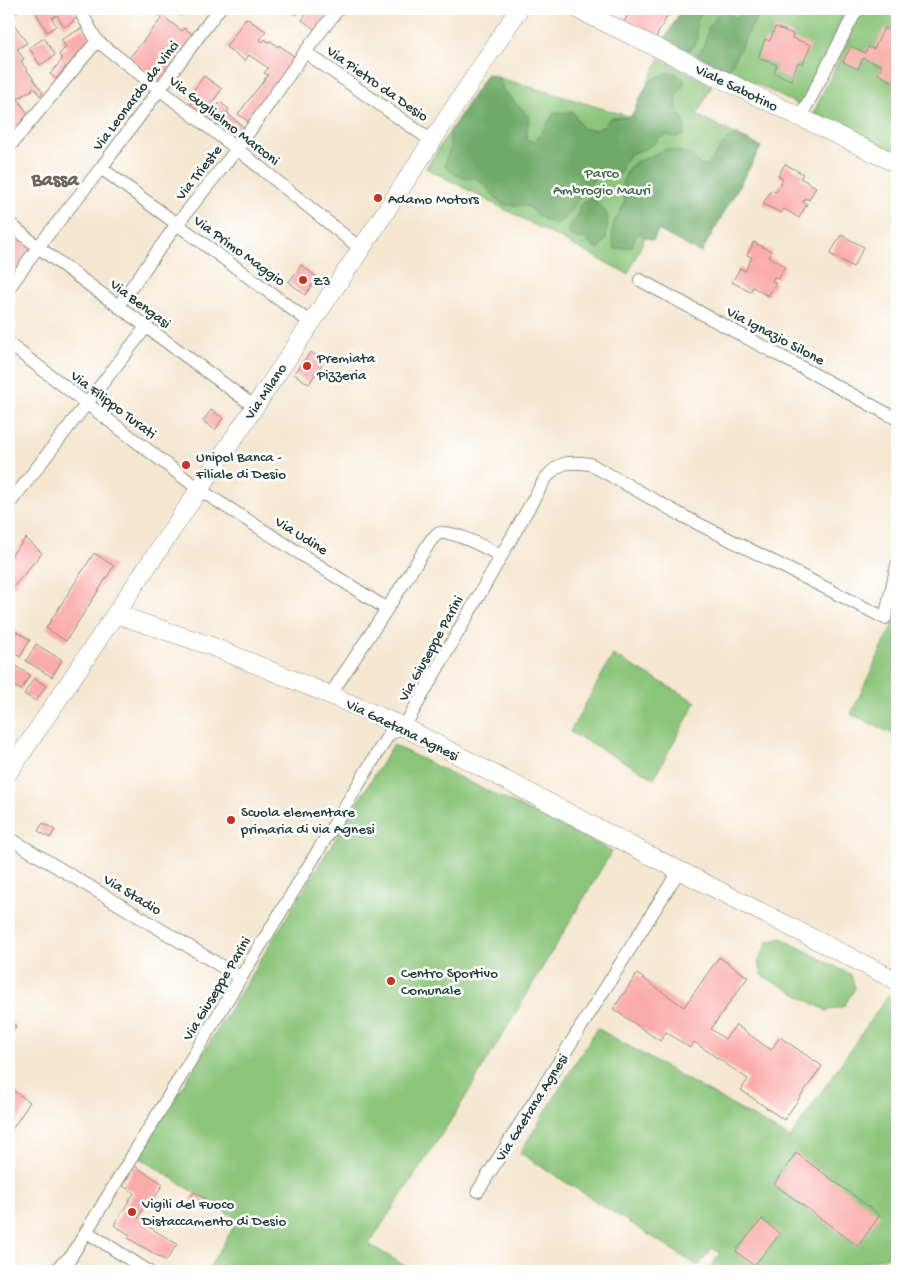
<svg xmlns="http://www.w3.org/2000/svg" width="906" height="1280" font-family="'Gochi Hand',sans-serif">
<style>
.green{fill:#8bc579;stroke:#558156}
.forest{fill:#70aa69;stroke:#48744e}
.building{fill:#faaba9}
.lines{fill:none;stroke-linecap:round;stroke-linejoin:round}
.street-casing{stroke:#8a9282;stroke-width:14}
.secondary-casing{stroke:#8a9282;stroke-width:19}
.street{stroke:#fff;stroke-width:12}
.secondary{stroke:#fff;stroke-width:18}
.poi-dot{fill:#c8321e;stroke:#fff;stroke-width:2}
.labels{text-anchor:middle;stroke-width:5;stroke-linejoin:round;paint-order:stroke}
.street-label{font-size:15px;fill:#1f3d34;stroke:#fff}
.park-label{font-size:15px;fill:#3f6649;stroke:#fff}
.poi-label{font-size:15px;fill:#1f3d34;stroke:#fff;text-anchor:start}
.district-label{font-size:20px;font-weight:bold;fill:#6c645d;stroke:#fff}
</style>
<rect width="100%" height="100%" fill="#fff"/>
<filter id="ink" filterUnits="userSpaceOnUse"><feTurbulence type="fractalNoise" baseFrequency=".02" numOctaves="2"/><feDisplacementMap in="SourceGraphic" scale="10" xChannelSelector="R" yChannelSelector="G"/><feConvolveMatrix kernelMatrix="1 2 1 2 8 2 1 2 1" color-interpolation-filters="sRGB"/></filter>
<filter id="wash" filterUnits="userSpaceOnUse"><feTurbulence type="fractalNoise" baseFrequency=".0096" numOctaves="4" result="noise"/><feDisplacementMap in="SourceGraphic" scale="20" xChannelSelector="R" yChannelSelector="G"/><feGaussianBlur stdDeviation="1.12" result="paint"/><feColorMatrix in="noise" values="0 0 0 0 0 0 0 0 0 0 0 0 0 0 0 0 0 1.4 0 .05"/><feComposite in="paint" operator="in"/></filter>
<g filter="url(#wash)">
<rect width="100%" height="100%" fill="#f5e7d0"/>
<path class="green" d="M682,9H848L801,106L665,39Z
M863,9H893L897,11V154L813,114Z
M660,58L712,85L697,115L761,147L701,253L658,230L653,240L645,237L628,274L426,168L487,74L631,117Z
M895,620L897,621V736L851,714Z
M613,655L696,702L654,778L570,732Z
M393,745L612,851L457,1111L369,1244L413,1271H207L238,1220L139,1157Z
M781,938L851,975L855,988L844,1006L827,1011L763,976L758,962L768,942Z
M888,995L897,999V1255L870,1261L838,1271H708L720,1254L712,1248L698,1266L520,1153L597,1028L790,1138Z"/>
<path class="forest" d="M682,9H705L699,16L696,29L698,38L695,44L688,51L665,39Z
M750,9H761L728,71L696,55L703,48L709,27L717,15L724,10C731,13 730,15 735,18Z
M666,73C674,73 679,74 685,81C683,88 676,92 676,99C675,114 688,117 684,135L674,137L667,135L661,137L652,145L642,150L630,154L623,165L619,175L608,171L597,177L584,189L569,214L557,224L546,221L536,214L532,209L524,205H503L482,183L475,178H465L454,174L445,166L446,159L450,148V131L487,74L499,78L503,90L529,117L526,139L535,142L542,132L554,113L573,112L582,128C597,131 601,131 610,118L631,117L649,81Z
M737,135L761,147L701,253L658,230L653,240L645,237L641,233L635,236L632,247L615,249L612,238L614,223L625,201L622,183L629,168L637,161L650,157L665,149L690,154L701,166H707C720,153 718,142 737,135Z
M594,194L597,204L604,210L608,217L606,239L599,249L591,245L586,238H576L568,233L569,225C577,220 579,215 579,206Z"/>
<g id="blocks">
<path class="building" d="M39,9H72L77,18L72,21L73,22L64,27L57,15L52,18L56,26L47,32L35,11Z
M154,9H170L163,16L182,31L184,28L195,36L160,82L129,58L162,18Z
M171,9H187L181,16Z
M287,9H301L296,15Z
M310,9H322L329,14L317,31L302,20Z
M631,9H671L655,39L624,22Z
M246,18L266,31L260,40L263,42L265,39L268,42L271,41L278,47L279,45L300,61L250,123L238,114L268,75L264,73L268,68L249,55L245,61L226,47Z
M14,24L27,43L17,49L24,59L21,61L43,93L40,96L34,87L31,89L33,90L26,93L18,99L28,114L9,136V111L10,110L9,108V27Z
M775,27L793,34L792,38L811,45L803,64L798,62L791,80L774,73L777,65L758,58L765,39L770,41Z
M82,28L93,40L68,68L66,67L56,79L50,74L62,60L59,54L66,47L61,40Z
M884,28L897,35V73L893,82L878,74L882,66L863,58L858,69L843,62L851,46L865,53L868,47L874,49Z
M44,38L55,55L40,65L29,48Z
M204,76L222,89L203,115L190,106L193,101L188,98Z
M220,102L229,109L227,113L246,129L238,140L209,117Z
M785,164L803,174L800,178L816,187L809,200L805,198L803,202L807,204L799,218L784,209L781,213L763,204L771,190L776,192L783,179L778,176Z
M9,231L30,247L26,253L28,254L12,275L9,272Z
M841,235L864,247L853,267L830,254Z
M754,242L772,252L769,257L785,266L778,279L774,277L772,281L776,283L768,296L753,287L750,292L732,282L740,268L745,271L752,257L747,255Z
M301,265L318,278L305,295L289,282Z
M311,352L324,361L309,384L294,374Z
M211,410L223,418L215,430L203,421Z
M26,538L42,553L9,592V558Z
M94,553L114,566L66,641L46,628Z
M9,627L30,640L20,657L9,650Z
M36,644L62,660L52,677L26,661Z
M9,662L30,675L21,690L9,683Z
M34,678L46,686L36,701L24,694Z
M43,823L55,830L50,838L38,831Z
M719,957L748,977L711,1029L725,1039L736,1025L771,1050L780,1037L822,1066L784,1120L741,1090L748,1079L694,1042L690,1048L666,1032L660,1041L613,1009L637,974L684,1007Z
M9,1021L16,1026L9,1037Z
M9,1088L30,1102L11,1131L9,1130Z
M796,1153L880,1215L858,1246L774,1184Z
M135,1166L163,1184L149,1207L146,1205L138,1217L151,1224L149,1227L177,1244L166,1261L128,1238L130,1235L114,1225L134,1193L123,1186Z
M194,1192L206,1199L201,1206L190,1199Z
M762,1219L780,1234L754,1266L736,1251Z"/>
</g>
</g>
<g filter="url(#ink)">
<use href="#blocks" fill-opacity="0" stroke="#8a9282" stroke-width="1"/>
<g class="lines">
<defs>
<path id="street" d="M79,9L97,41L237,149L361,249
M9,11L12,9
M305,52L432,141
M800,118L857,9
M9,147L97,41
M101,168L311,323
M9,223L38,247L255,407
M640,280L897,419
M9,288L38,247L101,168L219,9
M118,306L177,224L237,149L305,52L338,9
M9,344L200,490L387,609L330,695
M9,504L146,327
M387,609L431,540C433,538 435,536 437,534C451,528 488,549 501,556
M9,838L241,978
M478,1191L680,869
M87,1232L148,1271
M54,1271L70,1257
M66,1271L72,1255L389,734L404,727L545,479C560,461 568,461 590,464L681,515L885,618L897,565"/>
<path id="secondary" d="M577,9L897,164
M116,614L211,646L330,695L404,727L647,854L897,981
M9,772L361,249L519,9"/>
</defs>
<use href="#street" class="street-casing"/>
<use href="#secondary" class="secondary-casing"/>
<use href="#street" class="street"/>
<use href="#secondary" class="secondary"/>
</g>
</g>
<g class="poi-dot">
<circle cx="378" cy="198" r="5"/>
<circle cx="303" cy="280" r="5"/>
<circle cx="307" cy="366" r="5"/>
<circle cx="186" cy="465" r="5"/>
<circle cx="231" cy="820" r="5"/>
<circle cx="391" cy="981" r="5"/>
<circle cx="132" cy="1212" r="5"/>
</g>
<g class="labels">
<g class="street-label">
<text transform="translate(378 83) rotate(35)" y="5">Via Pietro da Desio</text>
<text transform="translate(737 87) rotate(26)" y="5">Viale Sabotino</text>
<text transform="translate(135 95) rotate(-53)" y="5">Via Leonardo da Vinci</text>
<text transform="translate(225 120) rotate(38)" y="5">Via Guglielmo Marconi</text>
<text transform="translate(198 172) rotate(-52)" y="5">Via Trieste</text>
<text transform="translate(240 250) rotate(36)" y="5">Via Primo Maggio</text>
<text transform="translate(141 303) rotate(37)" y="5">Via Bengasi</text>
<text transform="translate(776 335) rotate(28)" y="5">Via Ignazio Silone</text>
<text transform="translate(265 391) rotate(-56)" y="5">Via Milano</text>
<text transform="translate(114 404) rotate(37)" y="5">Via Filippo Turati</text>
<text transform="translate(302 535) rotate(32)" y="5">Via Udine</text>
<text transform="translate(430 648) rotate(-61)" y="5">Via Giuseppe Parini</text>
<text transform="translate(403 729) rotate(26)" y="5">Via Gaetana Agnesi</text>
<text transform="translate(133 894) rotate(31)" y="5">Via Stadio</text>
<text transform="translate(216 988) rotate(-59)" y="5">Via Giuseppe Parini</text>
<text transform="translate(531 1107) rotate(-58)" y="5">Via Gaetana Agnesi</text>
</g>
<g class="park-label">
<text x="602" y="177">Parco<tspan x="602" dy="17">Ambrogio Mauri</tspan></text>
</g>
<g class="poi-label">
<text x="388" y="203">Adamo Motors</text>
<text x="313" y="285">Z3</text>
<text x="317" y="362">Premiata<tspan x="317" dy="17">Pizzeria</tspan></text>
<text x="196" y="461">Unipol Banca -<tspan x="196" dy="17">Filiale di Desio</tspan></text>
<text x="241" y="816">Scuola elementare<tspan x="241" dy="17">primaria di via Agnesi</tspan></text>
<text x="401" y="977">Centro Sportivo<tspan x="401" dy="17">Comunale</tspan></text>
<text x="142" y="1208">Vigili del Fuoco<tspan x="142" dy="17">Distaccamento di Desio</tspan></text>
</g>
<g class="district-label">
<text x="55" y="185">Bassa</text>
</g>
</g>
<rect width="906" height="1280" fill="none" stroke="#fff" stroke-width="30"/>
</svg>
